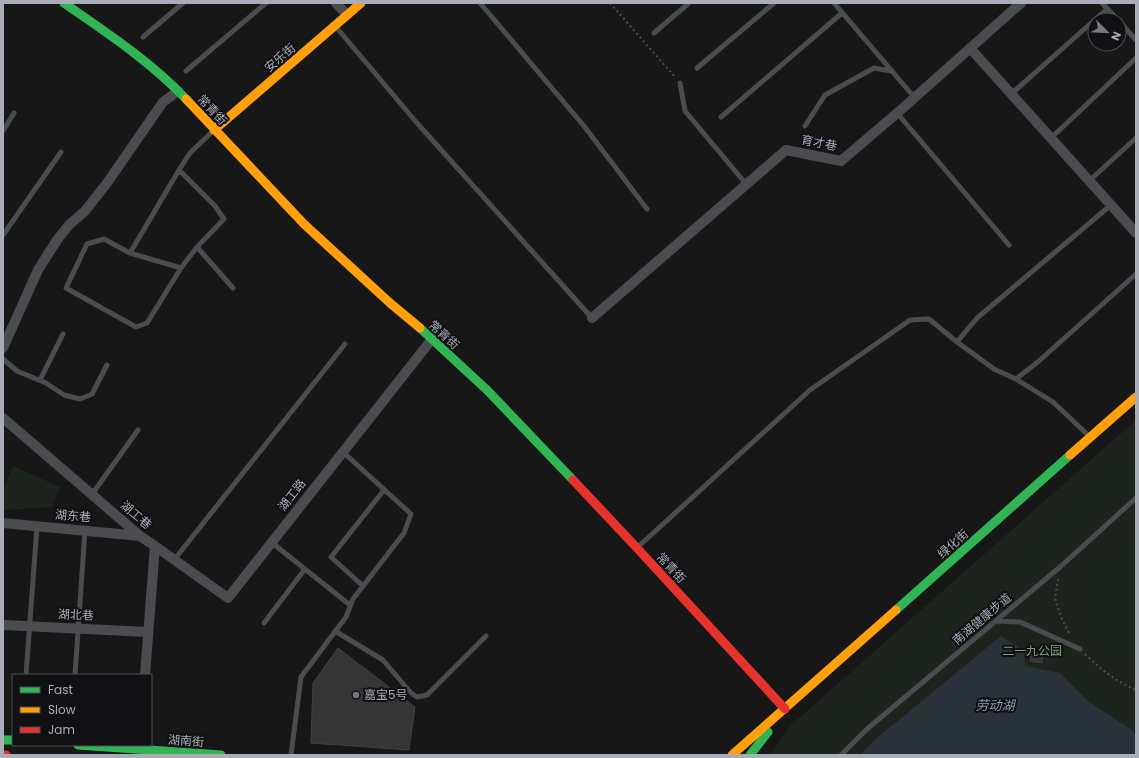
<svg xmlns="http://www.w3.org/2000/svg" width="1139" height="758" font-family="Poppins,'Noto Sans SC',sans-serif">
<style>
.green{fill:#1d241e}
.water{fill:#2a3239}
.building{fill:#353536;stroke:#3f4043}
.lines{fill:none;stroke-linecap:round;stroke-linejoin:round}
.path{stroke:#4d4e52;stroke-width:2;stroke-dasharray:2 3;stroke-linecap:butt}
.lane{stroke:#4b4c50;stroke-width:5}
.street{stroke:#4b4c50;stroke-width:10}
.fast{stroke:#30b455;stroke-width:9}
.slow{stroke:#ff9f0a;stroke-width:9}
.jam{stroke:#e5322d;stroke-width:9}
.poi-dot{fill:#757880;stroke:#111113;stroke-width:1.5}
.labels{text-anchor:middle;stroke-width:4;stroke-linejoin:round;paint-order:stroke}
.street-label{font-size:12px;fill:#a8adb8;stroke:#111113}
.park-label{font-size:12px;fill:#7fa381;stroke:#111113}
.poi-label{font-size:12px;fill:#a8adb8;stroke:#111113;text-anchor:start}
.water-label{font-size:13px;font-style:italic;fill:#7f9bb3;stroke:#111113}
</style>
<rect width="100%" height="100%" fill="#171717"/>
<path class="green" d="M1136,420V755H770L790,726Z
M13,466L60,487L52,507L3,510V490Z"/>
<path class="water" d="M1001,636L1024,651L1025,666L1060,673L1088,701L1132,730L1136,736V755H860L877,738Z"/>
<path class="building" d="M338,648L415,707L409,750L311,743L313,683Z
M1031,652L1043,653L1042,663L1030,661Z"/>
<g class="lines">
<path class="path" d="M610,3L675,77
M1058,579L1055,599L1061,617L1070,635
M1085,654C1101,670 1116,681 1136,690"/>
<path class="lane" d="M480,3L584,126L647,209
M834,3L914,97
M1102,3L1118,20
M1119,21L1136,40
M336,27L417,123L592,318
M654,33L689,3
M143,37L183,3
M697,68L774,3
M186,71L266,3
M680,83L685,111L746,184
M1011,94L1107,9
M897,113L1009,245
M721,117L842,13
M805,126L825,95L874,68L891,71
M3,131L14,113
M1051,138L1136,58
M179,170L215,206L224,219L197,247L181,268L147,323L136,327L66,288L87,244L104,239L130,253L181,268
M1089,181L1136,138
M3,235L61,152
M197,247L233,288
M130,253L179,170L190,153L213,131
M957,342L977,318L1111,205
M3,359L17,371L46,383L64,395L80,399L92,394L107,365
M1016,379L1053,402L1089,436
M40,380L63,334
M95,490L138,430
M271,542L350,605
M639,546L810,390L910,320L929,319L957,342L994,369L1016,379L1039,361L1136,274
M174,560L345,344
M363,586L331,557L384,490
M996,621L1020,622L1080,649
M264,623L305,569
M335,631L383,660L411,693L417,697L427,695L486,636
M26,675L37,526
M75,675L85,530
M291,755L301,677L346,617L353,599L404,533L411,514L343,452
M841,755L867,729L1060,567L1136,498"/>
<path class="street" d="M336,3L347,15
M970,48L1136,233
M592,318L786,150L841,161L903,108L1021,3
M3,348L38,270L57,240L69,225L85,211L107,183L163,102L178,91
M3,418L140,536L155,546L145,675
M3,523L140,536
M155,546L228,598L432,339
M3,625L148,632"/>
<path class="fast" d="M64,3C107,33 150,61 186,99
M420,328L488,391L573,480
M896,610L1070,455
M3,740H13
M78,745L221,755
M750,755L768,732"/>
<path class="slow" d="M186,99L304,224L390,303L420,328
M214,130L361,3
M1070,455L1136,397
M732,755L896,610"/>
<path class="jam" d="M573,480L637,548L785,709
M3,755H6"/>
</g>
<circle class="poi-dot" cx="356" cy="695" r="4"/>
<g class="labels">
<g class="street-label">
<text transform="translate(280 58) rotate(-41)" y="4">安乐街</text>
<text transform="translate(212 110) rotate(47)" y="4">常青街</text>
<text transform="translate(819 143) rotate(11)" y="4">育才巷</text>
<text transform="translate(444 335) rotate(42)" y="4">常青街</text>
<text transform="translate(292 495) rotate(-52)" y="4">湖工路</text>
<text transform="translate(136 515) rotate(40)" y="4">湖工巷</text>
<text transform="translate(73 516) rotate(5)" y="4">湖东巷</text>
<text transform="translate(953 544) rotate(-42)" y="4">绿化街</text>
<text transform="translate(671 568) rotate(47)" y="4">常青街</text>
<text transform="translate(76 615) rotate(2)" y="4">湖北巷</text>
<text transform="translate(982 619) rotate(-40)" y="4">南湖健康步道</text>
<text transform="translate(186 741) rotate(4)" y="4">湖南街</text>
</g>
<g class="park-label">
<text x="1032" y="655">二一九公园</text>
</g>
<g class="poi-label">
<text x="364" y="699">嘉宝5号</text>
</g>
<g class="water-label">
<text x="995" y="710">劳动湖</text>
</g>
</g>
<rect width="1139" height="758" fill="none" stroke="#a8adb8" stroke-width="8"/>
<rect x="12" y="674" width="140" height="72" fill="#111113" stroke="#4d4f55"/>
<rect x="20" y="687" width="20" height="6" fill="#30b455" stroke="#4d4f55"/>
<text x="48" y="694" font-size="12" fill="#a8adb8">Fast</text>
<rect x="20" y="707" width="20" height="6" fill="#ff9f0a" stroke="#4d4f55"/>
<text x="48" y="714" font-size="12" fill="#a8adb8">Slow</text>
<rect x="20" y="727" width="20" height="6" fill="#e5322d" stroke="#4d4f55"/>
<text x="48" y="734" font-size="12" fill="#a8adb8">Jam</text>
<g transform="translate(1107 32) rotate(114)"><circle r="19" fill="#111113" stroke="#4d4f55"/>
<path d="M0-3L7 15L0 10L-7 15Z" fill="#757880"/>
<text y="-6" font-size="11" font-weight="bold" text-anchor="middle" fill="#a8adb8">N</text>
</g>
</svg>
